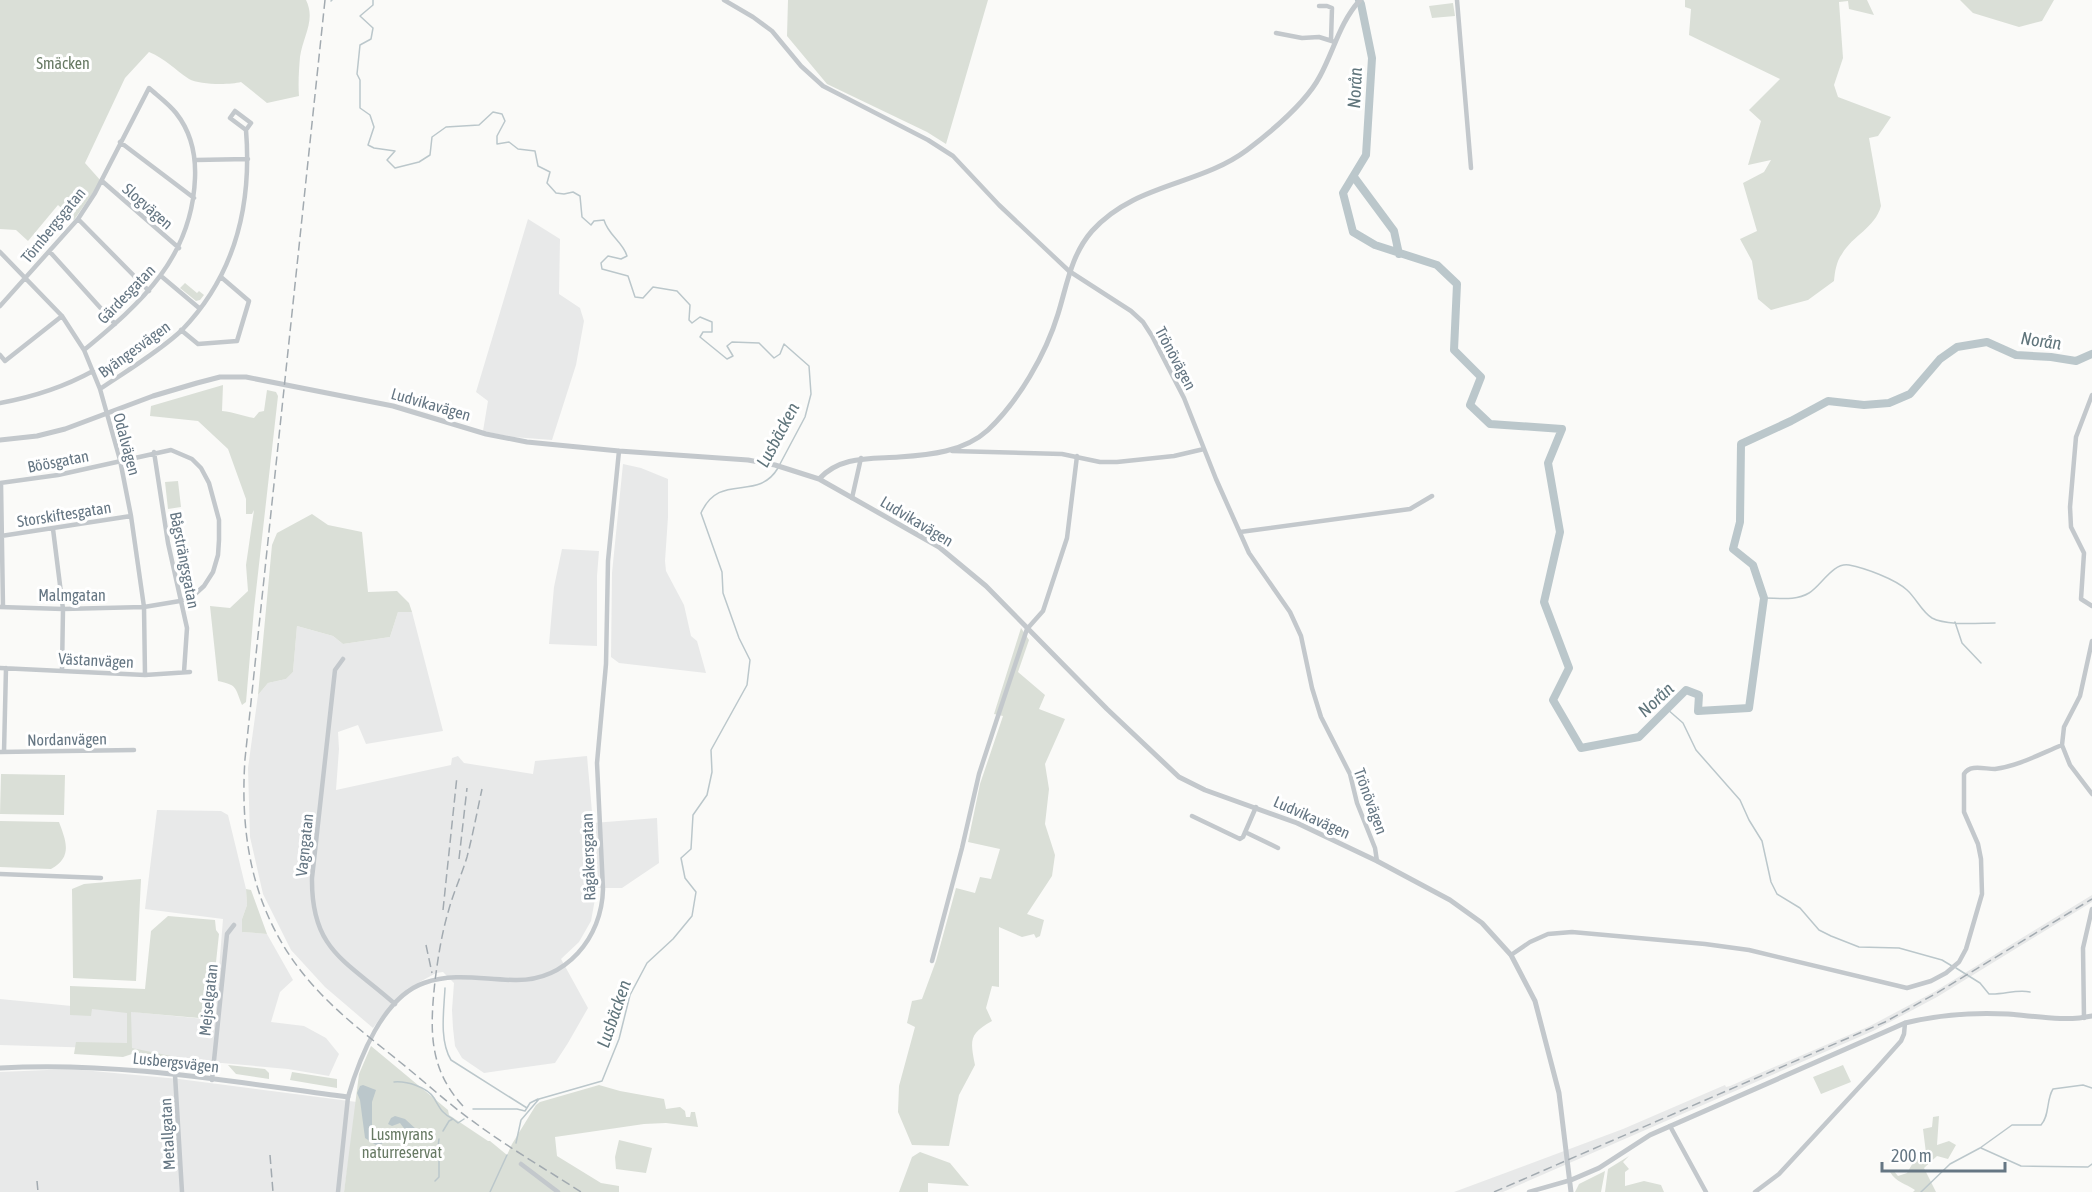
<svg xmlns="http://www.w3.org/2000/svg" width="2092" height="1192" font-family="'Asap Condensed',sans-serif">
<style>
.built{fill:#e8e9e9}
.green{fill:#dadfd7}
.water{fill:#bbc7cb}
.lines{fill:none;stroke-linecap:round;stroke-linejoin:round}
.stream{stroke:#bbc7cb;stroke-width:1.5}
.river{stroke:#bbc7cb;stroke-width:8}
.minor{stroke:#c3c8cc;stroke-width:4.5}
.tertiary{stroke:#c3c8cc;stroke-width:5}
.rail{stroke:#a2aab0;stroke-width:1.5;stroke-dasharray:9 4.5;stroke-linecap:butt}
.labels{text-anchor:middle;stroke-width:6;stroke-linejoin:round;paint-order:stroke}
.park-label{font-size:16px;fill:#687a64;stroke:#fff}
.street-label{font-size:16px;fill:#657683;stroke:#fff}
.water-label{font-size:18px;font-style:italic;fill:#60757c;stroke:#fff}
</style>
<rect width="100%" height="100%" fill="#fafaf8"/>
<path class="built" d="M528,219L560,239L559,294L580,308L584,321L576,365L552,440L513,437L483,431L488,401L476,392Z
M623,464L641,468L668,479V517L665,561L666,571L684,605L691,636L697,641L706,673L619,663L611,657L612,573Z
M562,549L599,551L597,576V646L549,644L554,587Z
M398,612H412L443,731L366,744L358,725L338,732L339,749L336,790L451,765L452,758L458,756L464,763L533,774L535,761L587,756L593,823L657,818L659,863L622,888H597L591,921L579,942L561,959L588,1008L568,1043L555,1063L484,1073L462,1058L455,1046L453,1028L452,1010L454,983L443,972L436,973L407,989L389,1006L373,1028L325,987L291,950L263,894L250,837L248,768L258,695L268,683L286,679L293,672L297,626L333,636L343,644L390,637Z
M157,810L221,811L228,815L246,889L247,905L242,919V932L267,934L293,980L280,992L271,1022L304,1026L326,1038L339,1054L329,1076L288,1069L222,1063L210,1064L132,1049L0,1045V999L215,1020L223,919L145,909Z
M2092,895V902L1937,997L1873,1031L1503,1192H1454L1623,1129L1725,1085L1726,1087L1730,1086L1870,1026L1934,992Z
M71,1069L179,1079L357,1102L344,1192H0V1072Z"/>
<path class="green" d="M0,0H306C316,20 303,36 300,57C299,69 298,84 299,96L267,103L241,82C230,85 199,85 189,79C175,70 166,59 149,52L125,78L85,163L101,181L74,220L58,205L28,241L16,230L0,229Z
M788,0H988L946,144L927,132L827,84L787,36Z
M1685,0H1867L1874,15L1849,9L1848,1L1839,2L1843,58L1834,85L1838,97L1891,117L1878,136L1869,138L1881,206C1875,228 1853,235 1842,254C1836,262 1835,272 1834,281L1808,300L1771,310L1758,299L1752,261L1740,239L1757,231L1743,183L1764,172L1771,160L1748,165L1761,121L1749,110L1780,79L1689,35L1691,9L1685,7Z
M1960,0H2054L2042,21L2019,27L1973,13Z
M1453,3L1455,16L1432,18L1429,6Z
M185,283L197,293L199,291L204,295L200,300L196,301L180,288Z
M223,385L222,411C234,412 243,416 254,418L259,412L264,411L267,390L276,392L278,396L254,609L246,702L242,705C235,687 237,685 218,681L210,606L230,608L248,591L246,565L254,510L252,514H246V499L228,449L198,421L150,416L151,406Z
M178,481L181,507L168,509L165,482Z
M312,514L328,525L362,532L368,592L397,591L409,603L412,612H398L390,637L343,644L333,636L297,626L293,672L286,679L268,683L258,695L272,545L277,533Z
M1021,628L1029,640L1018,672L1045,695L1039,709L1065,719L1045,764L1049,789L1045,824L1055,855L1052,876L1027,914L1044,920L1040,936L1036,938L1034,934L1022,937L999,927V987L992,986L986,1008L992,1021C969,1034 970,1040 975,1065L959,1095L949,1146L912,1145L898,1112L899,1086L915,1027L907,1023L912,1001L922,999L936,961L956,888L975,893L980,877L991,879L1000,849L968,842L980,784L1003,716L994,714Z
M1,774L65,775L64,815L0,814Z
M0,821L59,822C66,841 73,857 51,869L0,867Z
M141,879L136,981L73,978L72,889L84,884Z
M246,889L251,890L267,934L242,932V919L247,905Z
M168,916L215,920L216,930L219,934L210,1019L131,1012L132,1048L205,1063L204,1067L168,1061L162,1067L146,1063L142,1056L132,1054L123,1057L74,1054L76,1042L127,1043V1013L92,1009L91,1016L70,1015V986L145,989L151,931Z
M371,1046L448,1110L449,1115L488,1141H490L507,1155L512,1144L536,1105L540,1102L599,1085L620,1091L664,1099L666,1109L680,1107L685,1111L686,1117H690L691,1112H695L698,1127L666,1123L644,1124L555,1137L557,1156L601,1183L619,1186V1192H344L359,1074Z
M228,1065L265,1069L269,1073V1079L236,1074Z
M1843,1065L1851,1082L1821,1094L1813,1077Z
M292,1072L337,1079V1088L290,1080Z
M1939,1116L1937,1145L1949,1141L1956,1145L1948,1159L1937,1156L1924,1168L1936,1192H1913L1915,1190C1905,1183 1897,1183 1890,1172L1893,1170L1898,1176L1907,1173L1914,1161L1926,1153L1923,1129L1932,1127L1933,1117Z
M619,1140L652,1148L646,1173L616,1169L615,1157Z
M920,1152L950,1163L969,1186L928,1183V1192H899L912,1157Z
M1629,1156L1623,1162L1629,1169L1625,1172V1186L1644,1181L1661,1185L1664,1192H1605L1608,1169Z
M1605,1171L1601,1192H1575L1579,1184Z"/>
<path class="water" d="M363,1085L376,1090L372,1102V1133L384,1139L382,1144L376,1145L365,1138L360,1100L357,1093L360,1086Z
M395,1116L405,1119L417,1130L423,1129L430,1133L426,1143L412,1139L400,1123L392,1126L388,1124L391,1118Z"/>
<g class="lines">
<path class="stream" d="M373,0V5L360,16L373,28L371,39L360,45L357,74L360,80V108L370,115L374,127L368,145L374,148L395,151L387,160L395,168L419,162L430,155L432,137L446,127L479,125L493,112L502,114L505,121L497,136V144L509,142L518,149L535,151L538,166L550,172L547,183L556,193L564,194L573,192L580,196L582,217L591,225L594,221L604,220C608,235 623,242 627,256L621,259L608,256L601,263L602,269L628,276L635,297L643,298L653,287L677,291L690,305L689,320L692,323L700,317L712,322V332H703L700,337L727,359L733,356L727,346L732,342L759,343L774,358L780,354L784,344L809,366L811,394L805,417L780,464
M331,1L332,0
M1764,598C1779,598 1796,601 1809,593C1821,586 1833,562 1849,565C1865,568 1895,579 1907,590C1916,598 1922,612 1932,618C1947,626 1978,623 1995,623
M1955,622L1962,643L1981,663
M1667,709L1683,723L1696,750L1740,800L1749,820L1762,841L1771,882L1777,894L1800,908L1819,930L1831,936L1859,947L1899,948L1942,960L1952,966
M1956,968L1980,983L1989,994C2004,995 2016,989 2030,992
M445,988C444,1010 439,1040 451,1060L527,1108
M394,1082C407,1081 427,1087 434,1098C440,1108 442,1114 453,1119
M473,1109H517L525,1111L530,1103L538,1099
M443,1131L449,1121L453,1119L458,1123L464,1119
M516,1143L521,1120L539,1099L602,1081L619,1039L630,995L647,963L673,939L692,916L696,892L685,878L681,858L691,849L693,815L707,795L712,772L711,750L747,685L750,660L739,638L723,593L722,572L701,513C720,471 757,503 778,468
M1981,1148L2021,1166L2088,1167L2092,1164
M435,1181L439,1177V1157L437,1154L439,1139
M490,1192L507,1155
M1921,1192L1950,1164L1980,1148L2012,1125H2041C2050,1115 2046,1100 2053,1089L2083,1085L2092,1088"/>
<path class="river" d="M1359,0L1361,4L1372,58L1366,155L1343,193L1353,232L1375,245L1437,265L1457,284L1454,350L1481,377L1470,405L1490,424L1562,429L1548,463L1560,532L1544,602L1569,668L1553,700L1581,748L1639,737L1686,690L1699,695L1698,711L1749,708L1764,598L1753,565L1733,549L1740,522L1741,444L1791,421L1828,401L1864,405L1889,403L1910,394L1940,359L1957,347L1987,342L2016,355L2051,357L2076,361L2092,354
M1354,177L1394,231L1399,254"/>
<path class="minor" d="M724,0L753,17L772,31L801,66L823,86L928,140L953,156L999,205L1069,271L1131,311L1143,322L1152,336L1184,398L1216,479L1249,553L1290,612L1301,636L1312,688L1321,717L1350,774L1357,803L1375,848L1377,861
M1457,0L1471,168
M1319,6H1327L1332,8L1331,40
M1276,33L1302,38L1319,37L1335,42
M120,142L194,198
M196,160L248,159
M102,181L179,248
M78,219L149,291
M0,252L62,316L84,350L100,389L120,460L131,516L144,607L145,675
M50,252L115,324
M161,276L199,308
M0,306L78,219L95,193L149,88C158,96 169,104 176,113C191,132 196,155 195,178C192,258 141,303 84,350
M181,330L198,344L237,341L249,301L221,277
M0,355L5,361L62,316
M100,389C125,372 160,351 182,330C236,274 252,205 246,130L230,118L235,111L251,123L246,130
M2092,395L2076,437L2070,507L2071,527L2084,553L2081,599L2092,606
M0,403C33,397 64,387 93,371
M952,451L1062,454L1100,462H1117L1174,456L1204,449
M154,452L168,543L187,628L184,672
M0,483L58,475L171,450L192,459L201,468L209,483L219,520V540L218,555L213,572L204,586L193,596L180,601L144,607L63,609L0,607
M1,483L3,607
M852,498L861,458
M53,529L63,609L62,670
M1240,532L1410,509L1432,496
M1,536L131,516
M2092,641L2080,696L2064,727L2062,745L2070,765L2092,794
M343,659L335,670L312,878C311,951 347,961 395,1004
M0,668L145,675L190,672
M0,752L134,750
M4,752L6,668
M1192,816L1240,839L1243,837L1256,807
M1245,832L1278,848
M0,874L101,878
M1511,955L1530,942L1548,934L1572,932L1705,944L1749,950L1907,988L1931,981L1946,973L1959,962L1966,949L1982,894L1981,859L1978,844L1964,812V774C1970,764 1984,769 1995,769C2018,766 2040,754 2062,745
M932,961L962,848L979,774L996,722L1027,629L1043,611L1067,538L1077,456
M2084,1018L2083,948L2092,909
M175,1075L182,1192
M212,1080L227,934L234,925
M1670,1126L1706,1192
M521,1164L558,1192
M338,1192L348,1097C359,1059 383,997 424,983C455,972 484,980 515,980C566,981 602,938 603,889L597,763L606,664L608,561L619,451
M1529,1192L1571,1180
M1755,1192L1779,1174L1876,1069L1901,1041L1904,1034L1905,1023"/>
<path class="tertiary" d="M0,440L37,436L65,429L153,396L197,383L220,377H246L393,406L486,434L527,442L619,451L748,460L775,465L819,479L939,547L986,586L1107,709L1179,777L1205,790L1297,823L1377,861L1450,900L1482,923L1511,955L1535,1001L1559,1093L1571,1192
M819,479C840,456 869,459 899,457C929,455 964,452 988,430C1018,402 1046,354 1058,314C1067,285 1071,255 1092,231C1135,183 1199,186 1247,150C1272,131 1306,103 1320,76C1334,50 1340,22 1360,0
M0,1068C116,1061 233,1082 348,1097
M1571,1180L1599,1168L1650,1135L1905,1023C1938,1015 1973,1012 2008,1014C2035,1016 2065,1022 2092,1016"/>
<path class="rail" d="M325,0L245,759C239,848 257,928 321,994C345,1019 373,1040 400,1062C426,1083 451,1106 478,1125C511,1149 547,1170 581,1192
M459,859L467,788
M443,910L457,776
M426,945L432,973
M463,1106C428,1068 430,1029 435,981C438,957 442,932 449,909C454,891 462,874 467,857C473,834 477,812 482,789
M270,1155L273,1192
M37,1181L38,1192
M1494,1192L1885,1022L1935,994L2092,899"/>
</g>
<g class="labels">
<g class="park-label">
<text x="63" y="69">Smäcken</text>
<text x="402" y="1140">Lusmyrans<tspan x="402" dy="18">naturreservat</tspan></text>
</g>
<g class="street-label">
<text transform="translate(148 206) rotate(41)" y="6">Slogvägen</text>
<text transform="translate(53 225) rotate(-51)" y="6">Törnbergsgatan</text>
<text transform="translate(126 294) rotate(-46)" y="6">Gärdesgatan</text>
<text transform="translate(134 349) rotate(-36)" y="6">Byängesvägen</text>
<text transform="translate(1176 358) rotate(62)" y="6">Trönövägen</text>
<text transform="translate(431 404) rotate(16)" y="6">Ludvikavägen</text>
<text transform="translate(127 444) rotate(75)" y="6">Odalvägen</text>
<text transform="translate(58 461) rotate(-11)" y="6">Böösgatan</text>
<text transform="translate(64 514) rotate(-9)" y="6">Storskiftesgatan</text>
<text transform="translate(917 521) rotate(31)" y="6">Ludvikavägen</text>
<text transform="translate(185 560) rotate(79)" y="6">Bågsträngsgatan</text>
<text x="72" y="601">Malmgatan</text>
<text transform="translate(96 660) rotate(3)" y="6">Västanvägen</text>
<text transform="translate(67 739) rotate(-1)" y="6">Nordanvägen</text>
<text transform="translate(1371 801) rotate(70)" y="6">Trönövägen</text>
<text transform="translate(1312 817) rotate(24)" y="6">Ludvikavägen</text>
<text transform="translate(304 845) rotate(-84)" y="6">Vagngatan</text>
<text transform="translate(588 857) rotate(-92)" y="6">Rågåkersgatan</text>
<text transform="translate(208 1000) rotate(-84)" y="6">Mejselgatan</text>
<text transform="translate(176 1062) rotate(6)" y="6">Lusbergsvägen</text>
<text transform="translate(167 1134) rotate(-93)" y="6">Metallgatan</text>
</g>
<g class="water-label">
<text transform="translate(1355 88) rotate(-87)" y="6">Norån</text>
<text transform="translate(2041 341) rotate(8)" y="6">Norån</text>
<text transform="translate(778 435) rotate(-62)" y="6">Lusbäcken</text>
<text transform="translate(1656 700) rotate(-43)" y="6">Norån</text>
<text transform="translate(614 1014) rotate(-71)" y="6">Lusbäcken</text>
</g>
</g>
<path d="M1882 1162v9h123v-9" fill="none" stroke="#657683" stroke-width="3"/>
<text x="1891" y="1162" font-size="18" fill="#657683" stroke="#ffffff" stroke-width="4.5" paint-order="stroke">200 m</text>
</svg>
